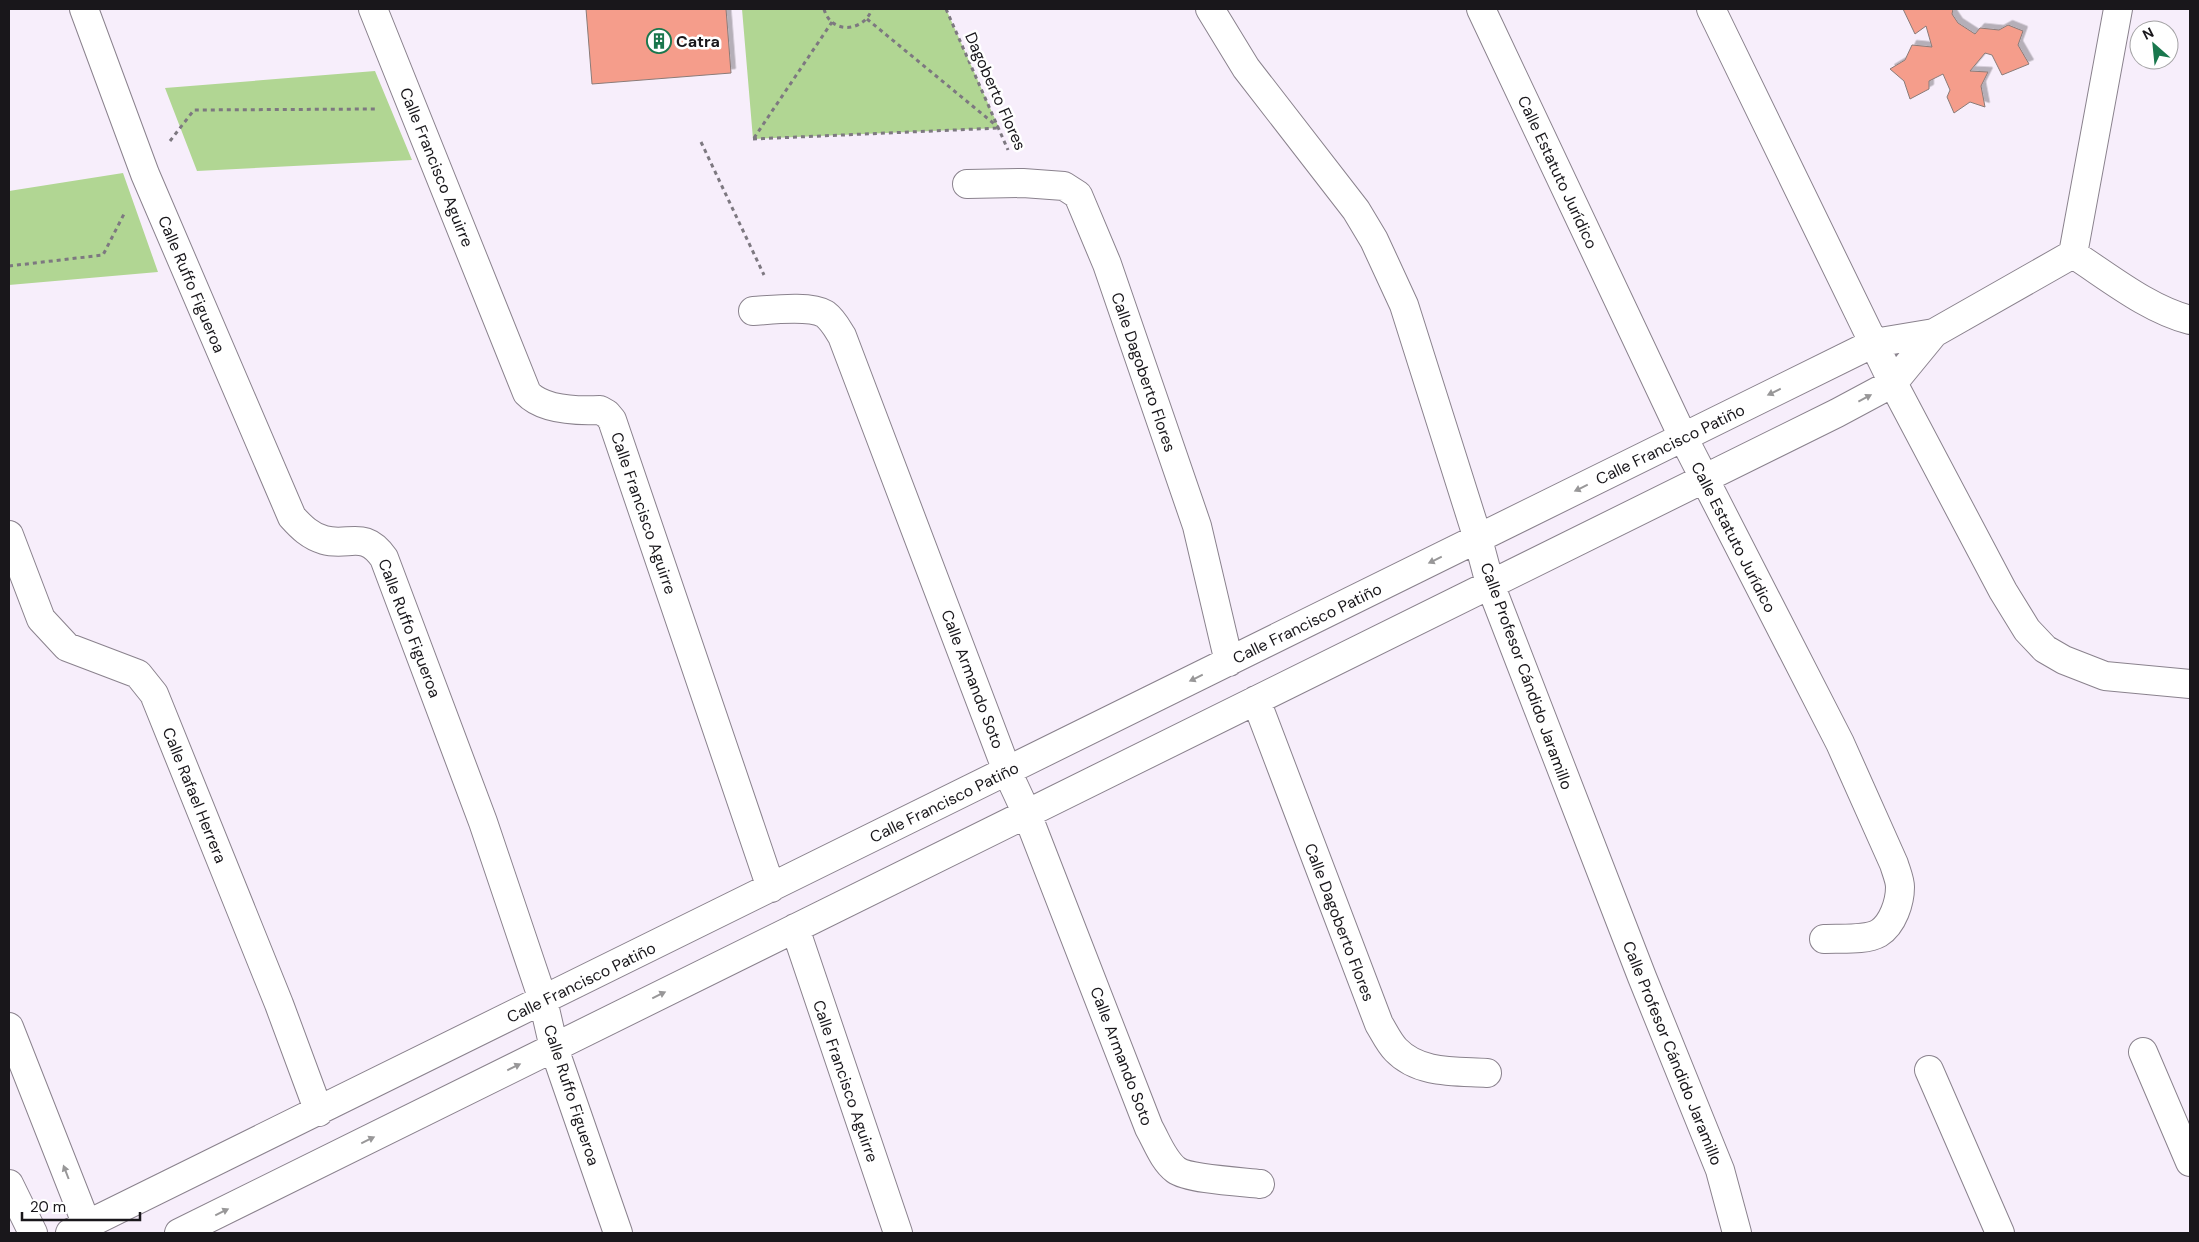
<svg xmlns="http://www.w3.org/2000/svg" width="2199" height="1242" font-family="'DM Sans',sans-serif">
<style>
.green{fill:#b1d693}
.building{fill:#f59d8b;stroke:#8a7b78;filter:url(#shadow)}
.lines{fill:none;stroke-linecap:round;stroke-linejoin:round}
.minor-casing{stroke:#8a828d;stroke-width:30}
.path{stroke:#7d7880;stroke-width:3;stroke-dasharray:4 4;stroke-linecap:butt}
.minor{stroke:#fff;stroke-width:28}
.oneway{fill:#989798}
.labels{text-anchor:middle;stroke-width:5;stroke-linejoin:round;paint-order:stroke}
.poi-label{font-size:16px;font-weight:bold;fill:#19171b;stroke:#fff;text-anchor:start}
.street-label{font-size:16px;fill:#19171b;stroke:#fff}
</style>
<defs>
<filter id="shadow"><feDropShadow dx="4.5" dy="-4.5" stdDeviation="0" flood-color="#0004"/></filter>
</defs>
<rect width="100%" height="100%" fill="#f7eefb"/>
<path class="green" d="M742,9H946L999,128L753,139Z
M375,71L412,160L197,171L165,88Z
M123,173L158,272L9,285V191Z"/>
<path class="building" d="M586,9H726L731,73L592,84Z
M1903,9H1953L1952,14L1958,23L1975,34L1980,28L1999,30L2008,25L2023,31L2018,45L2029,64L2002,75L1992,55L1985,53L1970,71L1988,72L1981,86L1985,107L1970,102L1954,113L1947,97L1950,90L1943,74L1929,81V89L1910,99L1904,81L1890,69L1905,60L1912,45L1932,47L1926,26L1915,34Z"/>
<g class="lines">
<defs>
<path id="minor" d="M84,9L145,174L292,517C301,527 310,536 324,540C349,547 364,529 384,558L483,822L543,1000L554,1048L618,1233
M373,9L527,393C543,410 578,411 600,410L607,414L612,420L771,888
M1210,9L1246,68L1356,210L1374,240L1404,305L1478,539L1490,584L1642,977L1720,1170L1737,1233
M1481,9L1683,437L1840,743L1894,864C1896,871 1900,880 1900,887C1900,902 1893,924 1879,933C1865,941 1840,938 1824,939
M1711,9L1893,383L2003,591L2027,630L2045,649L2064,660L2105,676L2190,684
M967,184L1023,183L1064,186L1078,195L1107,264L1197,526L1229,662
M2073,254C2110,278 2148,309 2190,320
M753,311C771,310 810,305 825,314C833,320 837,328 842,336L1007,771L1027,814L1149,1128C1157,1142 1163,1160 1176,1170C1188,1179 1243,1182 1260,1184
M9,535L41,619L67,647L138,674L154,694L279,1004L319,1112
M1256,700L1379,1024C1384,1032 1389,1043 1396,1050C1419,1074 1455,1071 1487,1073
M795,928L898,1233
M9,1027L90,1233
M2143,1052L2190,1162
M1929,1070L2000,1233
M9,1184L33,1233
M70,1233L1874,343L1934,333L2073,254L2118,9
M179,1233L1837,413L1893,383L1934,333"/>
</defs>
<use href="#minor" class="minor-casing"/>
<path class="path" d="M824,9C831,35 864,32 872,9
M946,9L1008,150
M867,19L998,127
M754,138L832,22
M753,139L999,128
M170,141L194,110L376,109
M701,142L764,275
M9,266L103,255L124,214"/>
<use href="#minor" class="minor"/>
</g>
<defs><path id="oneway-solid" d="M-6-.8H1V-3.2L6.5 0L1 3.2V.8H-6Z" transform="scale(1.25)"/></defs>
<g class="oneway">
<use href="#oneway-solid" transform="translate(1774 392) rotate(154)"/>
<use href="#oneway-solid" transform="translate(1865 398) rotate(-28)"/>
<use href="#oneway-solid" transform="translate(1581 488) rotate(154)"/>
<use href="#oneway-solid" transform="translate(1435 560) rotate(154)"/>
<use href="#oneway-solid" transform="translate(1196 678) rotate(154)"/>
<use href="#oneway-solid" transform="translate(659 995) rotate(-26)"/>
<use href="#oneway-solid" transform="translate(514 1067) rotate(-26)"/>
<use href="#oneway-solid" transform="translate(368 1140) rotate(-26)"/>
<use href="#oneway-solid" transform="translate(66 1172) rotate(-111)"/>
<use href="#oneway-solid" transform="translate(222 1212) rotate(-26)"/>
</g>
<defs>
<symbol id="building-ring" viewBox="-11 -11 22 22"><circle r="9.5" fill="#fff" stroke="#19774d" stroke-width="1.5"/><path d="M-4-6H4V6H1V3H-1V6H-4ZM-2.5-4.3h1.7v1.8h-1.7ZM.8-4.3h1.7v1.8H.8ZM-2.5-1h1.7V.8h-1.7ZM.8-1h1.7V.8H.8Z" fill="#19774d"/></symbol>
</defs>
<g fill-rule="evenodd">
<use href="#building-ring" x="645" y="27" width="28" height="28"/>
</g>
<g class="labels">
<g class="poi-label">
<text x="676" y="47">Catra</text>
</g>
<g class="street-label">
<text transform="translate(996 91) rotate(66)" y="6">Dagoberto Flores</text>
<text transform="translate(437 167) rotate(68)" y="6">Calle Francisco Aguirre</text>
<text transform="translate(1558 172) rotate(65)" y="6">Calle Estatuto Jurídico</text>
<text transform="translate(192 284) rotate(67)" y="6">Calle Ruffo Figueroa</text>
<text transform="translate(1144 372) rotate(71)" y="6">Calle Dagoberto Flores</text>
<text transform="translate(1670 444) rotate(-26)" y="6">Calle Francisco Patiño</text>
<text transform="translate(644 513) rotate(71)" y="6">Calle Francisco Aguirre</text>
<text transform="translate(1734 537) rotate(63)" y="6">Calle Estatuto Jurídico</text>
<text transform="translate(1307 623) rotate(-26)" y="6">Calle Francisco Patiño</text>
<text transform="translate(410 628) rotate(69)" y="6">Calle Ruffo Figueroa</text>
<text transform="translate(1527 676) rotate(70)" y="6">Calle Profesor Cándido Jaramillo</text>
<text transform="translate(973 679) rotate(69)" y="6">Calle Armando Soto</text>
<text transform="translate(195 795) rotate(68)" y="6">Calle Rafael Herrera</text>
<text transform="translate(944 802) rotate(-26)" y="6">Calle Francisco Patiño</text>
<text transform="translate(1340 922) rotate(69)" y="6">Calle Dagoberto Flores</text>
<text transform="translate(581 982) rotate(-26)" y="6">Calle Francisco Patiño</text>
<text transform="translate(1673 1053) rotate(68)" y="6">Calle Profesor Cándido Jaramillo</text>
<text transform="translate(1122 1056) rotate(69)" y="6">Calle Armando Soto</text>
<text transform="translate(846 1081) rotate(71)" y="6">Calle Francisco Aguirre</text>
<text transform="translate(572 1095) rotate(72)" y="6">Calle Ruffo Figueroa</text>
</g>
</g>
<rect width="2199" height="1242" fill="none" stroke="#19171b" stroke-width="20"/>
<g transform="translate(2154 45) rotate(333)"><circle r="24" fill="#ffffff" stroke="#a3a2a4"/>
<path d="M0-4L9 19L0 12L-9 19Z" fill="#19774d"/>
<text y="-8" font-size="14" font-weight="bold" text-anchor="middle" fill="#19171b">N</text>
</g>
<path d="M22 1212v8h118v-8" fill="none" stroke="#19171b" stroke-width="2.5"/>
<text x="30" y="1212" font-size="15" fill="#19171b" stroke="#ffffff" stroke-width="4" paint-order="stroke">20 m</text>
</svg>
